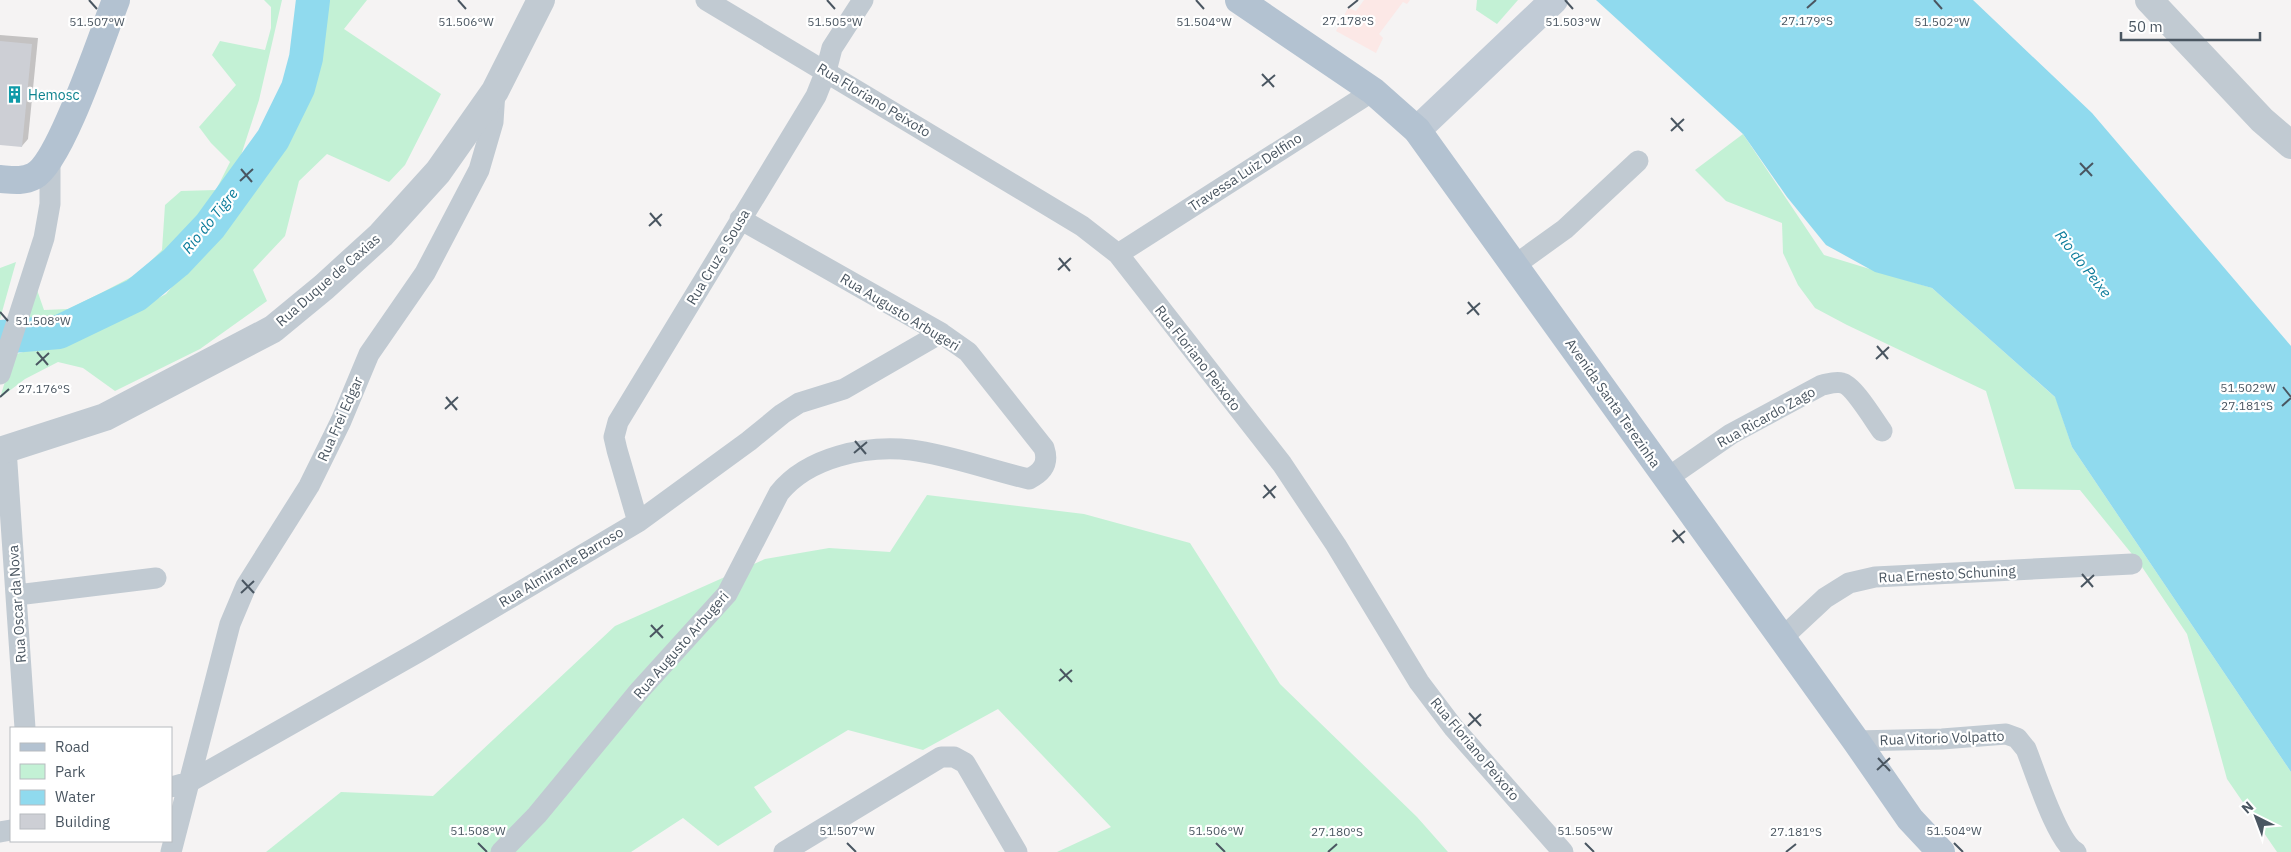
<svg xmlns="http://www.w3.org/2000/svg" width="2291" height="852" font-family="'IBM Plex Sans',sans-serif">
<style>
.medical{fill:#fce8e6}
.green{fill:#c3f1d5}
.water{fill:#90daee}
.shadow{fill:#0003}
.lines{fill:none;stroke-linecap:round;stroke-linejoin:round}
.river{stroke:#90daee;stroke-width:34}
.building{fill:#cdcfd5}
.minor{stroke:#c1cad2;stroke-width:21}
.tertiary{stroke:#c1cad2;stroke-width:28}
.secondary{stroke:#c1cbd6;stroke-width:28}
.primary{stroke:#b3c2d1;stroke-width:28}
.ticks{fill:none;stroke:#4a5661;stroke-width:2}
.labels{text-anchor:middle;stroke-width:4.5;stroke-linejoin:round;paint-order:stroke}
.culture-label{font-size:14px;fill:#0d838f;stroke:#fff;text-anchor:start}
.street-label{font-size:14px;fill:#4a5661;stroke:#fff}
.water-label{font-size:15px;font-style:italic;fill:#0c7c9b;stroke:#fff}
.ticks-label{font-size:12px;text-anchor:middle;fill:#4a5661;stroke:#fff;stroke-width:4.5;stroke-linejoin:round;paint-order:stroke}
</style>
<rect width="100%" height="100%" fill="#f5f3f3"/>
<path class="medical" d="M1364,0H1410L1407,4L1403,2L1379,34L1383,38L1376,53L1336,31L1348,8L1356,11Z"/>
<path class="green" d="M264,0H282L259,100L232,183L202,225L159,268L85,315L21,334L36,287L44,310L68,309L101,293L139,273L162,250L165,205L181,191L216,190L230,162L211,143L199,127L236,85L212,55L220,41L265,50L271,28V7Z
M318,0H367L344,29L441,94L405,165L389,182L327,154L299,181L285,236L253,270L267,301L200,349L115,391L83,368L58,362L25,379L0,398L13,355L101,329L166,294L218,232L302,95L312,50Z
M1477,0H1518L1497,24L1476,10Z
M1743,134L1824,255L1932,288L2056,398L2072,447L2291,772V852H2277L2227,779L2187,634L2140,564L2080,490L2015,489L1986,391L1847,325L1815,308L1798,285L1783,253L1782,223L1726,201L1695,170Z
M16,262L0,319V268Z
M927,495L1084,514L1190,543L1280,684L1417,817L1448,852H1057L1111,827L998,709L923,750L848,730L754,787L772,812L718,846L683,818L631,852H266L341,792L433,796L615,626L765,559L829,548L890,552Z"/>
<path class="water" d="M1596,0H1973L2092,113L2291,346V772L2072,447L2055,397L1932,288L1875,272L1826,245L1787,197L1743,134Z"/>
<path class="shadow" d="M0,35L38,38L28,139L22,146L0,144Z"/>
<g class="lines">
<path class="river" d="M0,337L59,332L136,295L176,262L210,226L273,139L298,88L306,58L313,0"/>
</g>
<path class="building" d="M0,41L32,44L22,147L0,145Z"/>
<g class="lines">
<path class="minor" d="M706,0L1082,226L1118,254L1282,464L1336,545L1419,682L1453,727L1563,852
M1118,254L1373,91
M1515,265L1565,229L1638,161
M0,374L44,238L50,204V160
M6,449L25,728
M1666,479L1731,434L1822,385C1828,384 1835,381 1842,383C1853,385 1874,420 1882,431
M638,522L617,450L614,437L618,422L816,96L826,71L832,48L863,0
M17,595L156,578
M1782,638L1825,598L1849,583L1875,577L2132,564
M1856,741L1942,739L2006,734L2017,738L2026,749C2035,771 2057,842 2076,852
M171,787L189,782L420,651L638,522L749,441L782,414L799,403L844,389L941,333
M0,832L11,830
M171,852L230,624L246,586L309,486L341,421L369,354L425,273L479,170L493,122L495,91
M501,852L537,815L640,690L727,594L779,493C808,457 865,445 911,450C950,455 990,470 1029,479C1043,472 1049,463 1044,448L968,352L941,333L740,219
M784,852L941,757H954L965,763L1017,852"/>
<path class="tertiary" d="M2149,0L2262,120L2291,145
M0,451L105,417L273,329L324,287L381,235L438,172L495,91L541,0"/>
<path class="secondary" d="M1417,130L1554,0"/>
<path class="primary" d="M1239,0L1373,91L1417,130L1856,741L1910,819L1941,852
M0,179C12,180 23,182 34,176C61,162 103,33 116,0"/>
</g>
<path class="ticks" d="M89,0L97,9M458,0L466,9M827,0L835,9M1196,0L1204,9M1565,0L1573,9M1934,0L1942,9M1348,8L1358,0M1807,8L1816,0M1262,74L1274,87M1262,86L1275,75M1671,118L1683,131M1671,131L1684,119M2080,163L2092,176M241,169L252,182M2080,175L2093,163M240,181L253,169M650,213L661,226M649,226L662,214M1059,258L1070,271M1058,270L1071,258M1468,302L1479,315M0,312L8,321M1467,314L1480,303M1877,346L1888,359M37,352L48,365M1876,359L1889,347M36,365L49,353M2283,387L2291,397M0,397L9,389M446,397L457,410M2282,406L2291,398M445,409L458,397M855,441L866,454M854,453L867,442M1264,485L1275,498M1263,498L1276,486M1673,530L1684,543M1672,542L1685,531M2082,574L2093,587M242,580L254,593M2081,587L2094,575M241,593L254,581M651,625L663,638M650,637L663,625M1060,669L1072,682M1059,681L1072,670M1469,713L1481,726M1468,726L1481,714M1878,758L1890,771M1877,770L1890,758M478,843L487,852M847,843L856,852M1216,843L1225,852M1585,843L1594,852M1954,843L1963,852M1328,852L1337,844M1786,852L1796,844"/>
<defs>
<symbol id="building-bare" viewBox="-9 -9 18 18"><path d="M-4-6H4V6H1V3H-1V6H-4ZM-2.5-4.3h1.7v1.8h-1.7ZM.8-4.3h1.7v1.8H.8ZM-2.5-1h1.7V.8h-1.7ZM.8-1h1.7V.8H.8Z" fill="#0f9aa8" stroke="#fff" stroke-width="2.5" paint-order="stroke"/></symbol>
</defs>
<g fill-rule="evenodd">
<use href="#building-bare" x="2" y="82" width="25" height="25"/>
</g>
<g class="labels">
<g class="culture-label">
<text x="28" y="100">Hemosc</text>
</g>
<g class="street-label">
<text transform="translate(874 100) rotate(31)" y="5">Rua Floriano Peixoto</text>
<text transform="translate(1245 172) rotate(-33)" y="5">Travessa Luiz Delfino</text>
<text transform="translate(718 257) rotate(-59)" y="5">Rua Cruz e Sousa</text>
<text transform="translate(328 280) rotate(-41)" y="5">Rua Duque de Caxias</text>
<text transform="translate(900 312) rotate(31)" y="5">Rua Augusto Arbugeri</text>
<text transform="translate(1198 358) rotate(52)" y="5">Rua Floriano Peixoto</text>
<text transform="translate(1613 403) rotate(55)" y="5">Avenida Santa Terezinha</text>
<text transform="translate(1766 417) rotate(-29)" y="5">Rua Ricardo Zago</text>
<text transform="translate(340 419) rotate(-66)" y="5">Rua Frei Edgar</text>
<text transform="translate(561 567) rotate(-31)" y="5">Rua Almirante Barroso</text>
<text transform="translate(1947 574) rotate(-3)" y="5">Rua Ernesto Schuning</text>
<text transform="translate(17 604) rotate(-94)" y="5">Rua Oscar da Nova</text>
<text transform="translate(681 645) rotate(-49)" y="5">Rua Augusto Arbugeri</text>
<text transform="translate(1942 738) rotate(-2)" y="5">Rua Vitorio Volpatto</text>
<text transform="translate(1475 749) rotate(50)" y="5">Rua Floriano Peixoto</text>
</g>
<g class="water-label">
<text transform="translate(210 221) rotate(-51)" y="5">Rio do Tigre</text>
<text transform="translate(2083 264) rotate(52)" y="5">Rio do Peixe</text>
</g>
</g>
<g class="ticks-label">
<text x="1348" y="25">27.178°S</text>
<text x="1807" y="25">27.179°S</text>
<text x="97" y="26">51.507°W</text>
<text x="466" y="26">51.506°W</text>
<text x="835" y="26">51.505°W</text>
<text x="1204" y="26">51.504°W</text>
<text x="1573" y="26">51.503°W</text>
<text x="1942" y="26">51.502°W</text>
<text x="43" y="325">51.508°W</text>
<text x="2248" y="392">51.502°W</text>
<text x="44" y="393">27.176°S</text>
<text x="2247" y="410">27.181°S</text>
<text x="478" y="835">51.508°W</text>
<text x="847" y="835">51.507°W</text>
<text x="1216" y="835">51.506°W</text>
<text x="1585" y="835">51.505°W</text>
<text x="1954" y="835">51.504°W</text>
<text x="1337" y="836">27.180°S</text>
<text x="1796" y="836">27.181°S</text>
</g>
<rect x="10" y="727" width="162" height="115" fill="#ffffff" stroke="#b7bbc0"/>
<rect x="20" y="743" width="25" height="8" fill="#b3c2d1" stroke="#b7bbc0"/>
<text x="55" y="752" font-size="15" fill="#4a5661">Road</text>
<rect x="20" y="764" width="25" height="15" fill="#c3f1d5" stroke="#b7bbc0"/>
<text x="55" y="777" font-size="15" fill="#4a5661">Park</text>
<rect x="20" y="790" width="25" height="15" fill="#90daee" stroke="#b7bbc0"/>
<text x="55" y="802" font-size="15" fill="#4a5661">Water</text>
<rect x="20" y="814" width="25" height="15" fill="#cdcfd5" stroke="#b7bbc0"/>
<text x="55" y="827" font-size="15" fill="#4a5661">Building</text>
<g transform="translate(2256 817) rotate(318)" stroke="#ffffff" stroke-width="4" paint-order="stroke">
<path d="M0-4L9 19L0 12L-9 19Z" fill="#4a5661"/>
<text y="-8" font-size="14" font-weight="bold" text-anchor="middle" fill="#4a5661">N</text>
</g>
<path d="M2121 32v8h139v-8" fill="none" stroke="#4a5661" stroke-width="2.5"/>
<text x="2128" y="32" font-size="15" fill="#4a5661" stroke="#ffffff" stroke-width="4" paint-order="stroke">50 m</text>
</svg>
